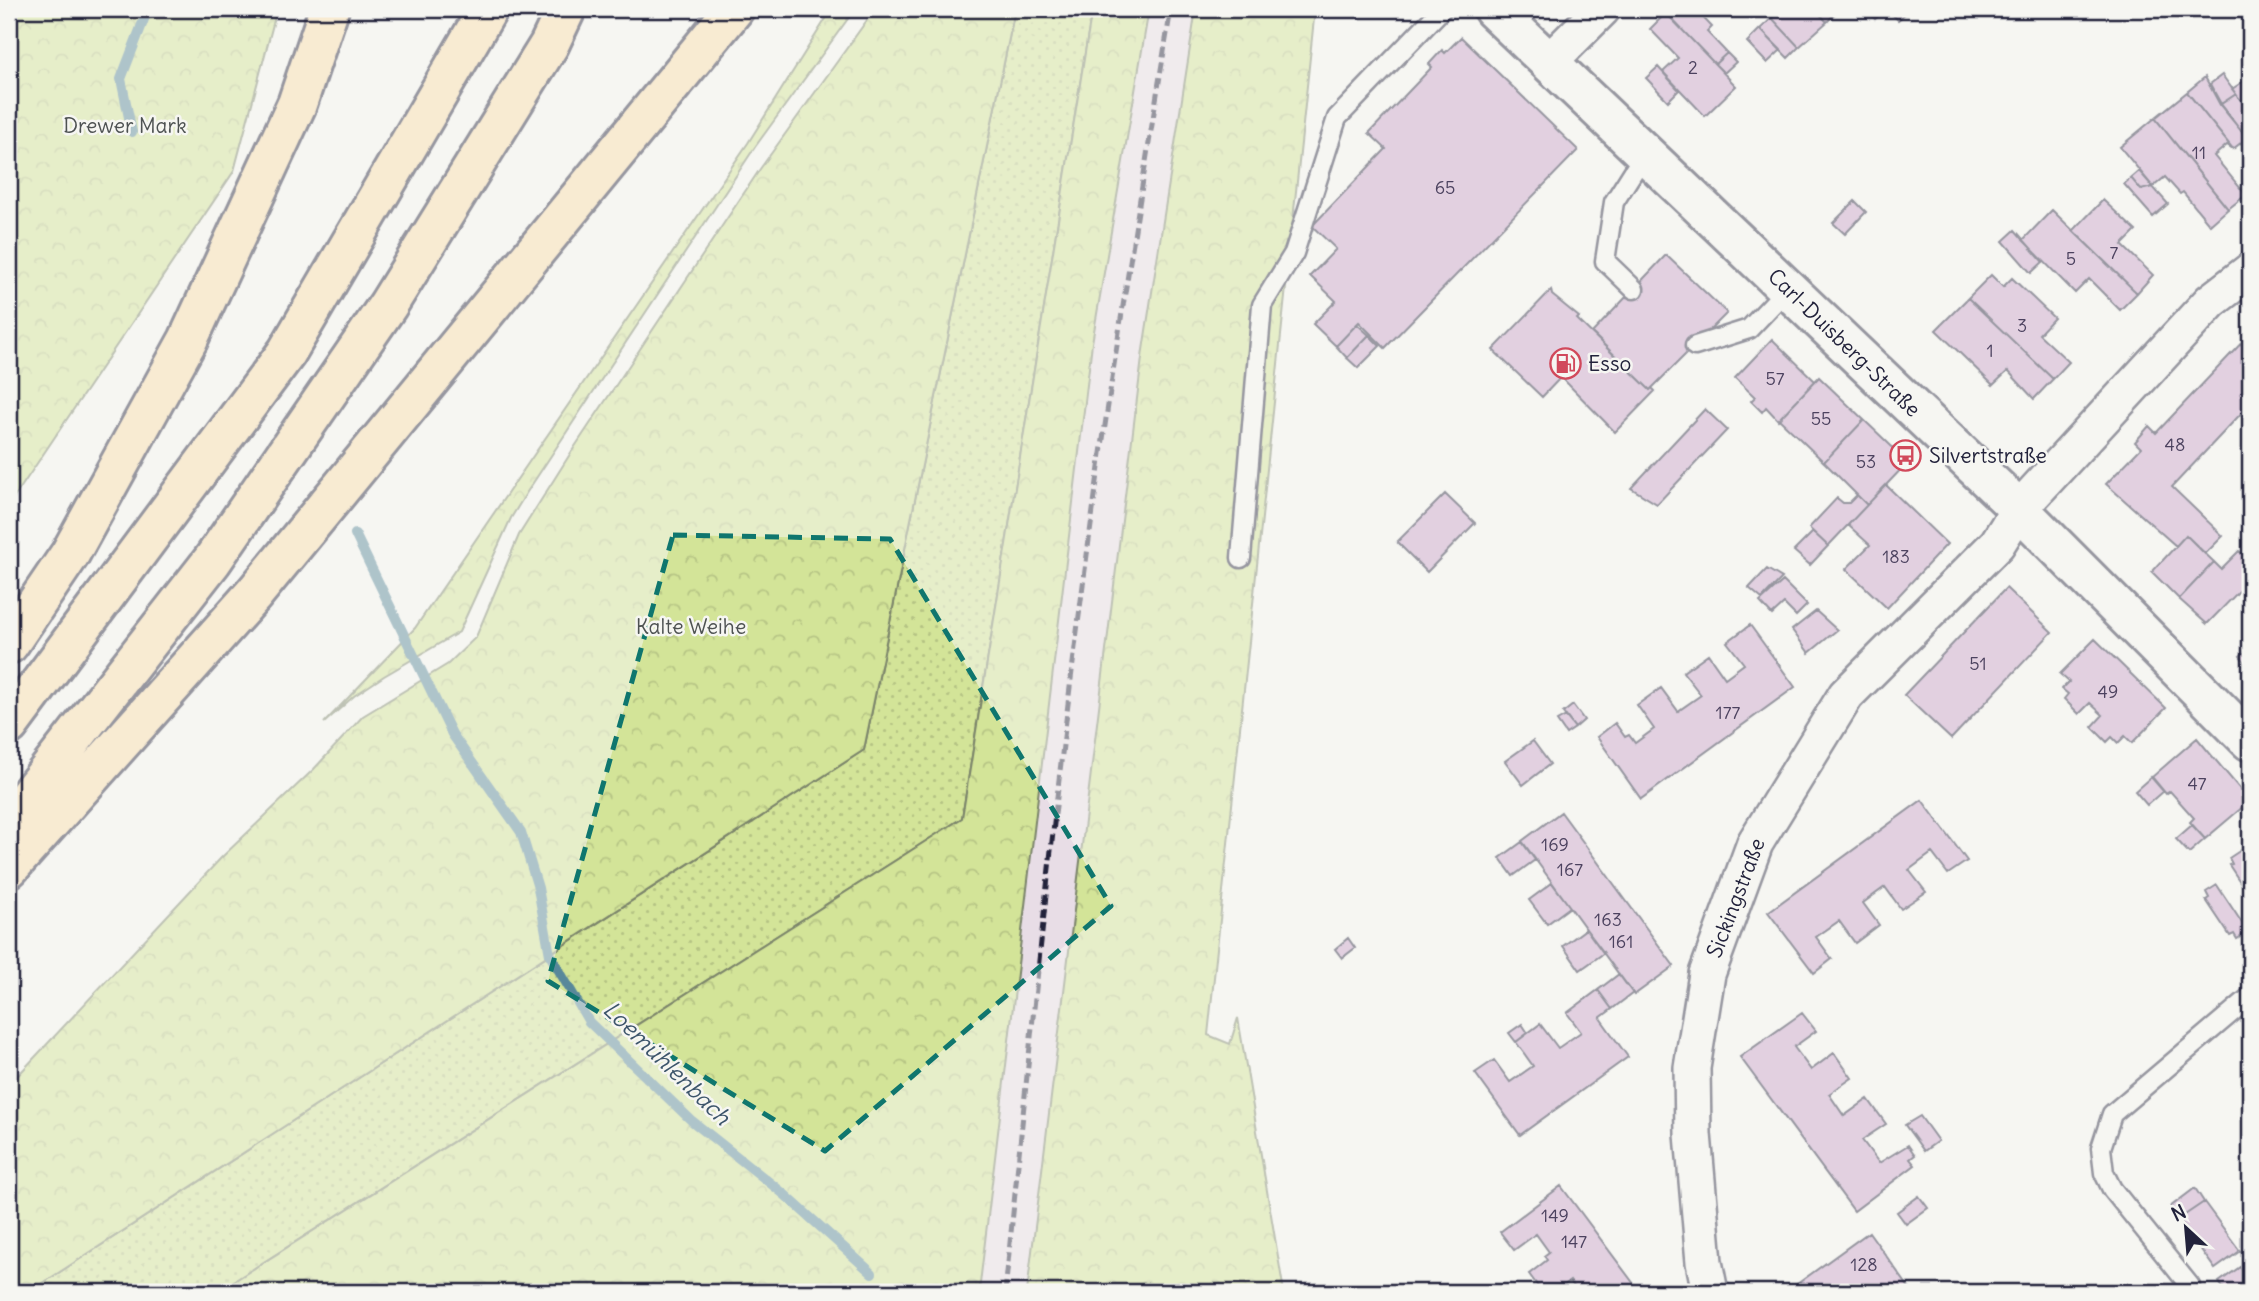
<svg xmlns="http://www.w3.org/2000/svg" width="2259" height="1301" font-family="Delius,sans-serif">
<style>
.built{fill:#e8dde6}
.grass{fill:url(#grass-dots);stroke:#7a836a;stroke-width:2}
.forest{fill:url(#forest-crowns);stroke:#7a836a;stroke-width:2}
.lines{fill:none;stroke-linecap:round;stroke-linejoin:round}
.stream{stroke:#59889a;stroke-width:10}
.building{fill:#c9a3cb;stroke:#22223b;stroke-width:2}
.lane-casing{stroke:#22223b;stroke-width:23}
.street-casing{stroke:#22223b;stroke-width:40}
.secondary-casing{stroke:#22223b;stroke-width:44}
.highway-casing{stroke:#22223b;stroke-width:44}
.lane{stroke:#f6f6f2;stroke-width:18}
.street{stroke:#f6f6f2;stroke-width:35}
.secondary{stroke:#f6f6f2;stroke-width:38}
.highway{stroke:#faddab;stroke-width:38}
.rail{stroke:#22223b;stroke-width:5;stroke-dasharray:10 5;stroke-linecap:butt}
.marked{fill:none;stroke:#0f766e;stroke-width:5;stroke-dasharray:14 9;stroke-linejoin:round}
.labels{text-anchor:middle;stroke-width:5;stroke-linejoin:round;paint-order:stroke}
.number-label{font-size:18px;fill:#4c425f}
.park-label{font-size:21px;fill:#4e5252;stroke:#f6f6f2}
.street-label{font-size:21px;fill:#22223b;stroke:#f6f6f2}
.poi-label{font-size:21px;fill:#22223b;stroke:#f6f6f2;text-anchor:start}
.water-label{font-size:23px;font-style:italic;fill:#3d556b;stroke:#f6f6f2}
</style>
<defs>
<pattern id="grass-dots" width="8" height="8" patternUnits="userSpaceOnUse" patternTransform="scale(1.75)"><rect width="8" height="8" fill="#d3e498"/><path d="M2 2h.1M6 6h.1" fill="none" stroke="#b5c384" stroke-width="1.8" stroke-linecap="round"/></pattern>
<pattern id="forest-crowns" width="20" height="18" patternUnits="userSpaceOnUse" patternTransform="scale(1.75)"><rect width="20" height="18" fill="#d3e498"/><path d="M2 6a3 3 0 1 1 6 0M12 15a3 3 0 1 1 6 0" fill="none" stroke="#b5c384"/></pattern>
</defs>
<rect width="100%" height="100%" fill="#f6f6f2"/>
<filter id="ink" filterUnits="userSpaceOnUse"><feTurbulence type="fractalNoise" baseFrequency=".0143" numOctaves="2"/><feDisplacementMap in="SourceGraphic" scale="14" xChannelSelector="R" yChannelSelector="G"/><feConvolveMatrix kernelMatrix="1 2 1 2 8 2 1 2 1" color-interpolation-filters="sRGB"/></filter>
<g filter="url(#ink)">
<path class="built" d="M1149,9H1196L1143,350L1027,1292H979L1092,343Z"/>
<path class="grass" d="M1015,9H1092L962,818L217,1292H29L864,750Z"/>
<path class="forest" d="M9,9H277L234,171L9,505Z
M832,9H855L755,147L527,492L511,518L459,632L384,676L354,696L324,723L415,628L748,143Z
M875,9H1015L864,750L29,1292H9V1085L221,858L314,769L363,716L448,664L476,637L519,535L572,451L760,169Z
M1092,9H1149L1092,343L979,1292H217L962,818Z
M1196,9H1315L1208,1035L1230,1044L1238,1018L1284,1292H1027L1143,350Z"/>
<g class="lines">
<path class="stream" d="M132,132L121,79L148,9
M355,534L452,734L521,832L538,888L550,955L589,1022L692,1121L784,1194L872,1273"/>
</g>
<path class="building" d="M1670,9H1695L1712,27L1707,32L1727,53L1715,64L1666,13Z
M1741,9H1762L1751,19Z
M1777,9H1815L1827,22L1799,47L1772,18L1779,11Z
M1815,9H1839L1827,22Z
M1866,9H1886L1875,19Z
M1887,9H1910L1898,20Z
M1666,13L1736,86L1705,116L1663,72L1678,58L1650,29Z
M1772,18L1799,47L1788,58L1760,29Z
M1760,29L1781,50L1767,63L1747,42Z
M1461,37L1578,150L1385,348L1359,322L1336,346L1313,324L1336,301L1310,276L1336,249L1312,226L1386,149L1369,133L1432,67L1429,64L1442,50L1445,53Z
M1727,53L1736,62L1724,73L1715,64Z
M1658,67L1679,90L1668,101L1646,78Z
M2222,75L2236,94L2221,104L2210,84Z
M2205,77L2220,105L2247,138L2233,149L2187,92Z
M2250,77V112L2232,89Z
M2187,92L2233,149L2227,145L2214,156L2246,195L2228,209L2155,118Z
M2236,94L2250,112L2248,139L2221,104Z
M2155,118L2228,209L2210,225L2183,192L2180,194L2165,177L2153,187L2120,147Z
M2139,171L2153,187L2141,190L2131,178Z
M2131,178L2141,190L2153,187L2168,204L2153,217L2124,184Z
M2103,200L2136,231L2122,245L2153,275L2137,293L2073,231Z
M1855,201L1866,212L1845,234L1833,223Z
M2052,210L2137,293L2120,310L2089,279L2075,293L2023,240Z
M2015,230L2043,262L2031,273L2003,241Z
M1666,255L1727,313L1650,390L1592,333Z
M1991,275L2003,287L2012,278L2054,318L2039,334L2069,362L2053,379L1968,298Z
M1551,290L1552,295L1579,317L1577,319L1650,390L1652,388L1655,391L1615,432L1561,377L1542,397L1493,350Z
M1968,298L2053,379L2034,399L2008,371L1993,385L1936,330Z
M1357,324L1369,335L1347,358L1336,346Z
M1369,335L1380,346L1358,368L1347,358Z
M2249,335L2250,404L2172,487L2223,536L2205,554L2186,535L2176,546L2106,484L2141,448L2135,442L2149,426L2156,433Z
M1772,339L1815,381L1778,420L1766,407L1762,412L1751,401L1755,397L1735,378Z
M1819,377L1864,420L1824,462L1779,419Z
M1705,409L1727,430L1657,504L1631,488Z
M1864,420L1908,462L1867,505L1824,462Z
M1886,485L1947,544L1887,608L1846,569L1870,545L1848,525Z
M1445,494L1475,523L1427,572L1397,542Z
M1857,495L1867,505L1828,546L1809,528L1837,498L1843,503H1849Z
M1813,532L1828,546L1810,565L1794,551Z
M2186,535L2214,562L2179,599L2152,572Z
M2239,551L2250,561V586L2245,592L2241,589L2207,624L2179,599L2214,562L2221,569Z
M1767,569L1782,578L1762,599L1749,588Z
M1783,581L1807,605L1796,616L1784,604L1772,615L1760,602Z
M2006,588L2052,632L1951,739L1904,695Z
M1816,611L1837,630L1809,653L1792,630Z
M1750,625L1795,687L1641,799L1597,737L1615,723L1625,737L1629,735L1635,743L1654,729L1637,705L1661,688L1678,711L1701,695L1683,672L1708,654L1725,678L1744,664L1727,642Z
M2095,639L2166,708L2132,743L2125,736L2118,743L2112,737L2107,742L2092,727L2103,715L2090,703L2079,714L2064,699L2068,694L2062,689L2069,682L2060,674Z
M2250,648V668L2240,656Z
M1573,705L1584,720L1575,728L1563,713Z
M1566,716L1575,728L1566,734L1557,721Z
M2197,738L2250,801L2205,839L2190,822L2194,818L2170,791L2166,794L2152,777Z
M1533,741L1550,764L1523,785L1505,761Z
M2151,777L2163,791L2147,805L2135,791Z
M1922,800L1967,861L1948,874L1932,853L1909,870L1926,892L1901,909L1885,887L1863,903L1879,925L1855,943L1839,921L1816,937L1832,959L1814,973L1768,912Z
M1561,812L1674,966L1634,995L1522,841Z
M2192,825L2205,839L2189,853L2176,839Z
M1522,842L1535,860L1513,876L1500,858Z
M2250,844V897L2229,865L2232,864L2229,858Z
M1552,883L1570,907L1547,924L1529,900Z
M2217,885L2248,932L2237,939L2234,934L2230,936L2206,900L2209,898L2206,892Z
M1586,929L1604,953L1580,970L1563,946Z
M1348,938L1355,948L1342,958L1335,949Z
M1619,974L1633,993L1612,1009L1598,990Z
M1598,990L1612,1009L1600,1018L1628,1057L1520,1135L1475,1073L1494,1060L1510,1082L1533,1066L1516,1042L1540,1024L1558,1048L1581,1032L1567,1013Z
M1802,1013L1816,1031L1794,1047L1811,1070L1834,1053L1852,1078L1829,1094L1844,1116L1868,1099L1886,1124L1862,1140L1879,1163L1908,1145L1915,1155L1910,1159L1915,1165L1854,1211L1740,1057Z
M1522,1024L1528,1033L1516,1042L1509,1033Z
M1920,1116L1938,1141L1924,1151L1905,1125Z
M1561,1186L1640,1292H1578L1570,1281L1555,1292H1542L1529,1274L1547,1260L1544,1256L1549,1252L1536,1234L1514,1250L1500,1232Z
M2195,1188L2204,1202L2179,1219L2170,1207Z
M1919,1196L1928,1208L1906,1224L1897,1212Z
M2204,1202L2240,1251L2215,1269L2179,1219Z
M1869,1232L1912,1292H1884L1879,1285L1868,1292H1786Z
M2240,1267L2250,1281V1292H2226L2219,1282Z"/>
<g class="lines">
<defs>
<path id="lane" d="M1634,289L1605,261L1614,202L1645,153
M1695,346L1749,329L1787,289
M1241,558L1262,305L1294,253L1337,118L1442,9
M2190,1286L2112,1189L2104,1173L2101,1148L2112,1114L2250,997"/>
<path id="street" d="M1549,62L1602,9
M1710,1292L1704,1262L1693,1134L1692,1068L1707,974L1755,843L1846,695L1997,544L2019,509L2211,301L2250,271"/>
<path id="secondary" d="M1493,9L2019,509L2250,741"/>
<path id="highway" d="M9,644L70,554L188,340L297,104L329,9
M9,725L287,352L488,9
M9,821L212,561L388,305L549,45L566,9
M9,868L254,594L734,9"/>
</defs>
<use href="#lane" class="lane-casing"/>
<use href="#street" class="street-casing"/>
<use href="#secondary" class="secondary-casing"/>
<use href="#highway" class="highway-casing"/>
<use href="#lane" class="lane"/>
<use href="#street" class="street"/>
<use href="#secondary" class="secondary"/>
<use href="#highway" class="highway"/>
<path class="rail" d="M1005,1292C1030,1046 1054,800 1087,555C1111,373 1141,191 1171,9"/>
</g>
</g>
<path d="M0 0H2259V1301H0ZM673,535L890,539L1111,906L825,1151L548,981Z" fill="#f6f6f2" fill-opacity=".55" fill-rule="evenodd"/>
<path class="marked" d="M673,535L890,539L1111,906L825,1151L548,981Z"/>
<defs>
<symbol id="fuel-ring" viewBox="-11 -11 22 22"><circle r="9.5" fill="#f6f6f2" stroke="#d1495b" stroke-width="1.5"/><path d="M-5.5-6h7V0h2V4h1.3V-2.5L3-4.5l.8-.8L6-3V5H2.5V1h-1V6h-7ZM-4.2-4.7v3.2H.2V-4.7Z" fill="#d1495b"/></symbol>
<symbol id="bus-ring" viewBox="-11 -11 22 22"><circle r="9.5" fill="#f6f6f2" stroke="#d1495b" stroke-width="1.5"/><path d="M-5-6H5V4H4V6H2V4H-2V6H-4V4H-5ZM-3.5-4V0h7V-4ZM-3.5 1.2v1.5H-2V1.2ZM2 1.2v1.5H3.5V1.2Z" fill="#d1495b"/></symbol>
</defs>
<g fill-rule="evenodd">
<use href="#fuel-ring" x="1548" y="346" width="35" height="35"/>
<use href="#bus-ring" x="1888" y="438" width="35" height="35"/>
</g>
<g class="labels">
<g class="number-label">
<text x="1693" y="74">2</text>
<text x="2199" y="159">11</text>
<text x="1445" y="194">65</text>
<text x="2114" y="259">7</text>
<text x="2071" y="265">5</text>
<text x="2022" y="332">3</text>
<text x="1990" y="357">1</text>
<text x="1775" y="385">57</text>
<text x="1821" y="425">55</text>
<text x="2175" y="451">48</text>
<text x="1866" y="468">53</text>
<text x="1896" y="563">183</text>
<text x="1978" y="670">51</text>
<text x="2108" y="698">49</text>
<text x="1728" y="719">177</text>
<text x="2197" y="790">47</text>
<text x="1555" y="851">169</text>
<text x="1570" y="876">167</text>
<text x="1608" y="926">163</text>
<text x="1621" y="948">161</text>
<text x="1555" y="1222">149</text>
<text x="1574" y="1248">147</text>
<text x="1864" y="1271">128</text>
</g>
<g class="park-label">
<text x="125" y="133">Drewer Mark</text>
<text x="691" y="634">Kalte Weihe</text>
</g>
<g class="street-label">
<text transform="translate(1844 343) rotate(44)" y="7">Carl-Duisberg-Straße</text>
<text transform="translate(1736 898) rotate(-69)" y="7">Sickingstraße</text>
</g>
<g class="poi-label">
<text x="1588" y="371">Esso</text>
<text x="1929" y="463">Silvertstraße</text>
</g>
<g class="water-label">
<text transform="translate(667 1063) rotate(44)" y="8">Loemühlenbach</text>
</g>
</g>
<rect width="2259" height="1301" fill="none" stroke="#f6f6f2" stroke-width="35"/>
<rect x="18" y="18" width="2224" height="1266" fill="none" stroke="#22223b" stroke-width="2.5" filter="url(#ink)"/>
<g transform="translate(2186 1228) rotate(334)" stroke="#f6f6f2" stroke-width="5" paint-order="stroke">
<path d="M0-5L12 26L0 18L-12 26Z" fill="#22223b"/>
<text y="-10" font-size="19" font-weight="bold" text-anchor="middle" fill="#22223b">N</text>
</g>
</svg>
